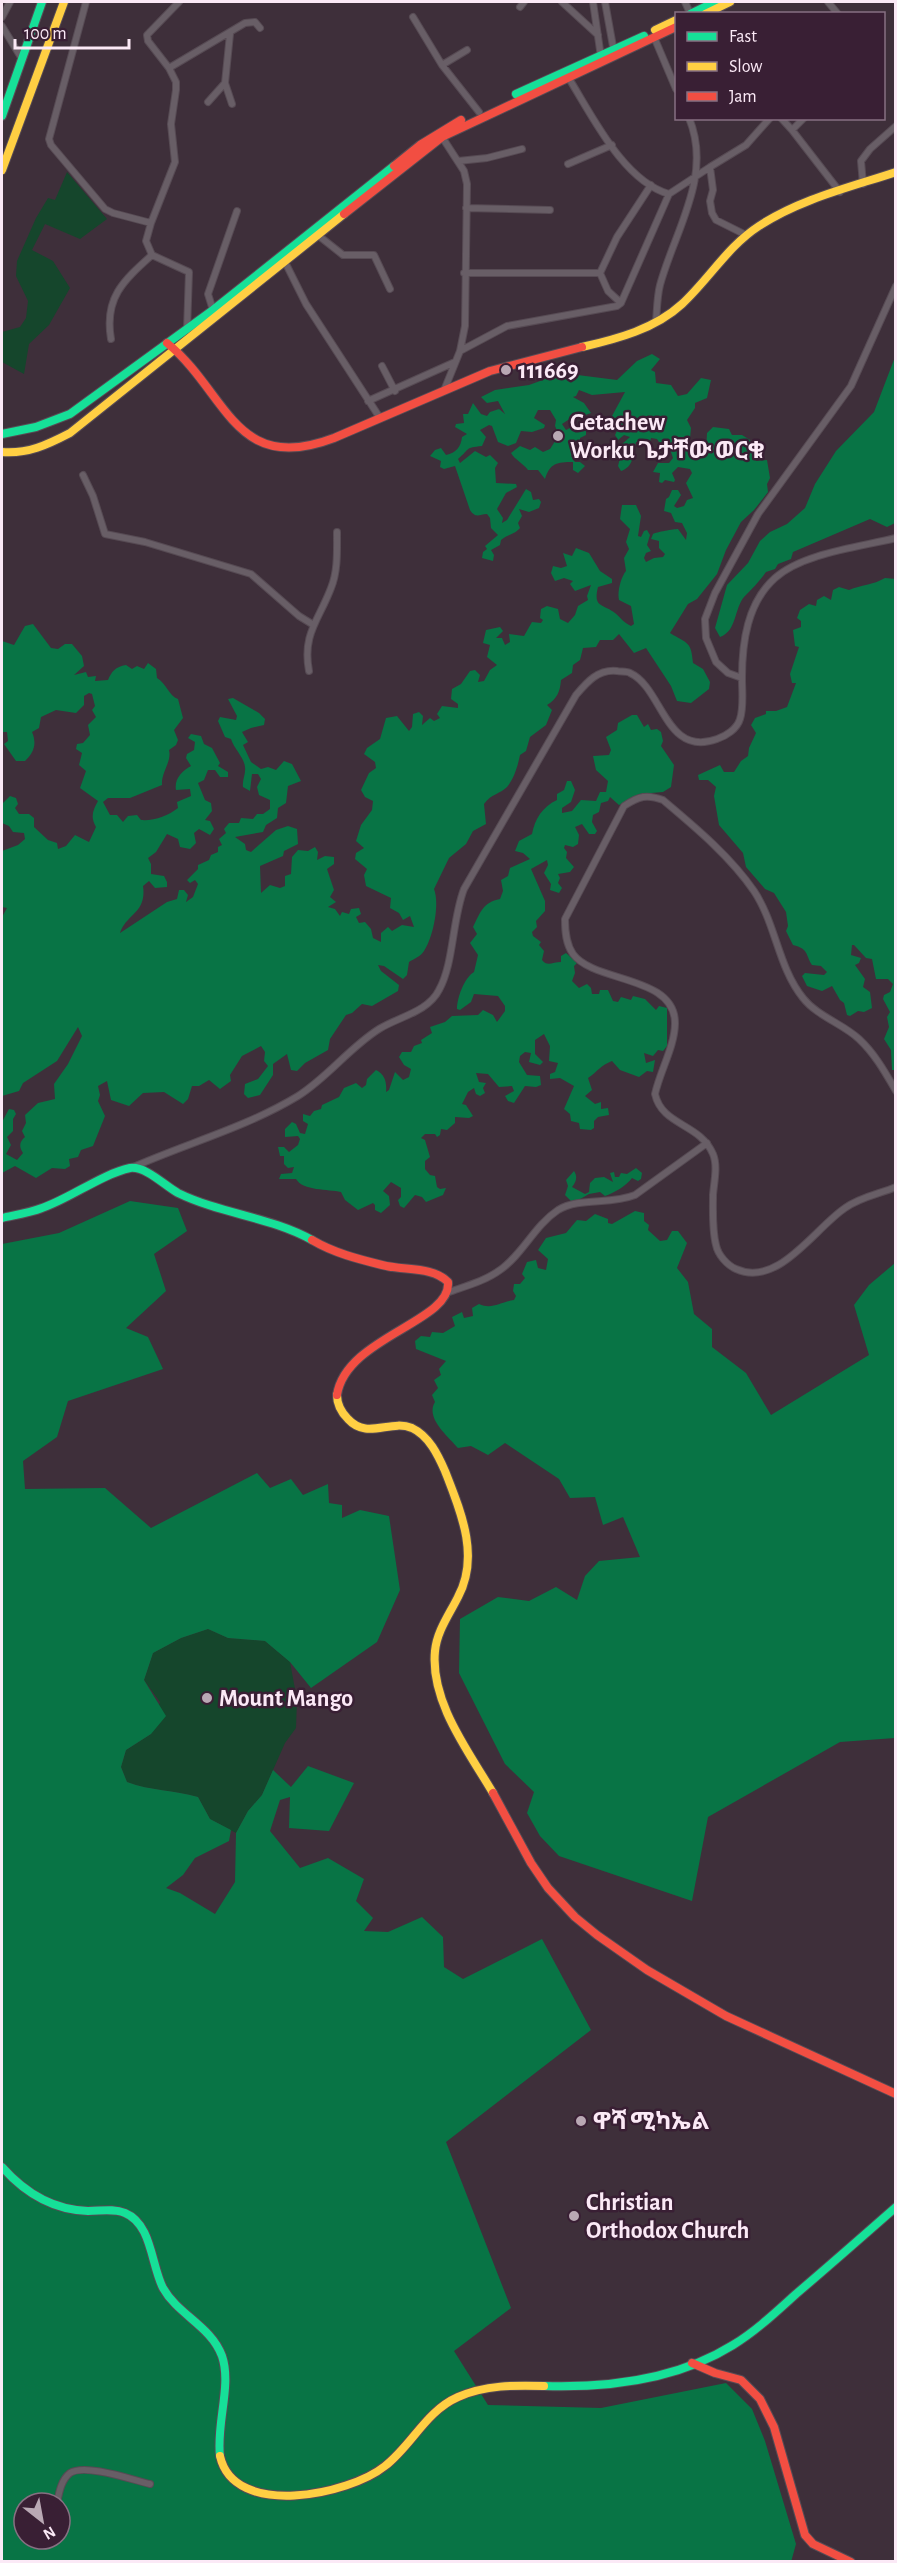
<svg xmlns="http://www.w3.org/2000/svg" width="897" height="2563" font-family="'Alegreya Sans','Noto Sans Ethiopic',sans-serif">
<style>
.green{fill:#15462c}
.forest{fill:#087445;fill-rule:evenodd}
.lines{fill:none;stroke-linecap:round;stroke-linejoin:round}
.street-casing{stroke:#574b54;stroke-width:8}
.fast-casing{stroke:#574b54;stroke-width:10}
.slow-casing{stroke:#574b54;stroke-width:10}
.jam-casing{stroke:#574b54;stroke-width:10}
.street{stroke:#685e66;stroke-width:6}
.fast{stroke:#16e098;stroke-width:8}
.slow{stroke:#ffcf43;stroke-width:8}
.jam{stroke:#f24e42;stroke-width:8}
.poi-dot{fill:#b9a8b4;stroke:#391f34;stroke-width:2}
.labels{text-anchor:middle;stroke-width:5;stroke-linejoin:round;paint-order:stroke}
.poi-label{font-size:24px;font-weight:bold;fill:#fbe9f6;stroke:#391f34;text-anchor:start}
</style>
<rect width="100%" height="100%" fill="#3e2f3a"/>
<path class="green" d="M67,172L107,219L80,239L45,224L32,250L53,261L70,288L49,325L29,344L24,374L2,362V332L20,327L26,318L28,301L16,276L17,261L36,218L48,198L55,200Z
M208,1629L228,1638L265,1641L290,1662L297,1700L296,1728L285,1743L262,1795L248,1811L236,1833L210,1819L198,1797C174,1790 151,1791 127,1782L121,1767L126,1750L151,1734L160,1702L144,1680L153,1653L181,1638Z"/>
<path class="forest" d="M895,349V523L887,527L870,519L793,552L791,559L778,564L775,569L766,572C759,582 753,588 744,597C734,609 737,631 720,637L715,628L727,585L748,563L760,541L770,532L787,524L805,508L815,484L836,451L874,412L895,357Z
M652,354L660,359L651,370L655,372L656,383L671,385L678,396L687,394L701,378L711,380L707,398L695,403V408L687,420L691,428L689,449L699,456L706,453L707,433L713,427L729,429L732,435H742L750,440L756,461L767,460L770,478L767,484L768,492L754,510L741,522L726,550L717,574L697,599L688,604L670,633C688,644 691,641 693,663L703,669L710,682L709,689L691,703L677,701L671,686L646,648L634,653L619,634L613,640H600L596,647L583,648L580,660L573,665L572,673L561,680C560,692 557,699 547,705L552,710L546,725L530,737L526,751L520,755C518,765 514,779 507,787C500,794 491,794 484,804L486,824L473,831L466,844L449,858L434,889C440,904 433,938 424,951C421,956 414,959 409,962L407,975L403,979L384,966L378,965L381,971L399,985L398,991L372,1006L362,1004L352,1013L346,1015L330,1039L328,1050L305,1063L297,1071L291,1070L287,1054L273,1064V1075L260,1095L248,1098L244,1094L245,1084L258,1079L268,1066L264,1061L265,1052L261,1046L242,1056L230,1075L231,1081L220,1089L209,1080L199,1086H192L188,1099L183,1104L164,1092L143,1093L129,1106L111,1100L107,1081L98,1086L100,1095L98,1101L105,1116L93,1146L81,1150L78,1157L69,1159L70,1166L65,1169L52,1168L36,1178L15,1166L2,1173V1122L9,1109L14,1110L16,1114L13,1119V1131L7,1137L11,1145L6,1154L17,1160L23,1153C19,1147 19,1142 25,1137L22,1131L26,1123L25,1115L38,1103L55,1099L54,1084L68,1064L82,1036L78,1027L57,1061L23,1083L19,1091L2,1096V917L7,908L2,907V851L18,845L25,839L24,833L13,832L9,826L2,823L3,803L10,796L16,798L18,804L15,808L19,814H29L34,818V827L48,840L57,843L58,849L66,846L75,835L89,842L96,827C90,817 93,810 98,801L80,788L86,771L79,765L82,753L76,749L77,744L83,743L90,735L88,725L96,717L92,710L95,706L92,694L89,693L84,696V705L76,713L56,710L41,717L39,728L32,732C37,744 34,752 25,761H16L4,744L8,741L7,732H2V641L14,645L25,626L33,624L51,648L58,649L65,644H72L82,656L84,666L74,675L86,672L88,677L96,676L95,681L108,680C112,671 115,667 126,665L132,669L137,666L144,669L148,663L156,669L157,678C166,683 169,696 178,699L183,718L174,730L178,740L176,745L169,750C172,762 161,772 162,785L130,798H108L103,802L110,815H117L123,822L128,816L137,815L141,820C154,821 168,816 178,808L177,802L191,796L190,789L176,790C174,779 182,771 191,766L186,758L187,754L194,750L195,742L188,738L191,734L201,736L204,744L212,748L220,763L218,766L228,772V777H220L215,770H208L204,780L198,783L205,800L211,803L212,811L205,820L210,821L214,829L210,835L199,829L194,833L196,843L190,849L180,847L178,839L167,834L156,852L148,858L151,864V874L164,876L167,882V887L155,888L149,881L143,886C147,913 126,914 120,933L167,902L177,899L179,890H184L188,895L186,902L193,897L198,884L195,880L190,883L187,880L198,869V865L209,860L211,855L218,852V847L222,845L219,839L226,833L224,829L229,823H239L241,818L253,819L257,814H263L270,809V800L259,795L257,787L261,779L258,774H252L250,791L243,787C242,780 246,774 245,767C244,757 234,749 231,739L225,737L218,721L220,717L236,720L237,716L228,699L233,698L259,713L265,719L264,725L251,728L242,732L248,742L243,745L251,762L261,769L268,767L276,770L284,761L292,764L301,781L288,786L286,803L278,808L277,818L266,825L263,832L235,837L245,844L246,850L251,852L276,830L288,826L297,829L298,844L284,851L283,856L260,866L261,893L270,885L280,888L285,886V876L291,874L292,857L298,850L308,851L315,847L318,852L317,860L325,856L334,857V864L327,869L334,890L330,897L336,902L328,907L335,909L340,916L342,912L349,914L351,909L359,908L361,914L356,917L359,923L365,922L371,929L373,938L381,942V933L388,927L392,931L402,925L414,927L410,916L403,920L399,913L390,908L391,898L366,886L364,875L367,869L355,859L356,853L364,848L356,841L361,825L372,810L373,801L365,797L361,790L369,773L376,768L375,762L364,754L367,748L380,739L386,718L397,716L409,731L412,727L413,714L419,712L423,716L422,725L430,718L434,721L440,718L437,714L442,706L458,708V704L451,699L452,689L461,684L470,671L475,670L480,675L478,682L484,681L490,670L497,665L487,657L490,645L483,643L486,630L500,627L503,631L496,638H502L505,645L510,642L509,634L524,636L532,622L541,623L543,620L540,618L541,609L547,606L558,609L560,619L568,623L575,615L578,606L588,600L587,596L591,585L575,591L570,584L573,581L564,578L555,581L551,573L553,566L561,568L567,566L563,553L572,556L576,548L589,553L600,571L612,579V583L598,587C593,608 602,603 615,613C621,618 623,622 631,626L634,624L631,606L619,600C617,592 621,577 626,571L624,558L629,549L626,542L630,529L620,519L622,505H636L641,516L638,536L641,537L644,531L647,530L650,535L647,545L651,551L646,553L644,558L646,562L654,558L663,557L665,554L659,548V541L651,539L653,534C656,532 674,529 678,529L686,540L687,533L682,523L675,522L671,513L664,511L666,499L669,497L672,490H678L681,495L674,506L677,508L684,506L687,500L693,498L686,483L692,473L690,469L678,467L672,473L675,480L674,482L665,480L662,483L659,482L660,473L653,472L658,463H669L673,458L668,443L659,442L657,439L651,438L650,442H636C633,454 634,467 621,471L618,466L620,458L628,455L621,445L630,437L624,435L618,440L615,435L619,427L612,416L625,392L592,395L579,390L576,396L573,397L584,403L591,413L574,419L571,418L562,424L566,430L574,426L577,429L579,426H586V435L580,438V446L574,447V454L571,456L575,462H580L585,466L578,473L573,470V462C557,462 550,463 545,479L538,470H528C523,463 515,460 511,453L520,446L530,450L535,447L543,452L550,449L559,435L555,426L556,420L550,410H538L534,418L545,425L544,428L532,432L521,431L516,443L508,446L498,442L492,426L489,425L480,430L486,437L482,446C464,448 471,448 458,459L460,463L475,451L486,457L490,455L498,463L495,468L496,483L516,484L517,487L506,493L497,509L503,518L502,523L507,520L526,489L531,492L533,500L539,499L541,502L539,508L529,512L519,509L522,516L518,523L520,528C514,535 508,534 501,540L500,545L491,550L494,555L493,561L482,558L483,552L487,549L485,546L498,535L491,528L490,518L487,514C479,514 476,519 470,510L455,466L444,469L440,467L441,461L430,456L435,450L441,448L446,455C456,453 461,447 462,437L467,434L455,427L456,424L464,423L463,414H468L473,403L481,414L487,416L490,412L499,409L505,414L498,401L487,403L481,397L495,390L529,385L562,373L617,380L637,361Z
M885,578L896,579V1070H892L891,1050L884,1039L889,1027L887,1017L890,1012L883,999L884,995L890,992L893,984L888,979H876L872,959L866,958L854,945H852L851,955L861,958L859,963L855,965L865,979L863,987L870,992L872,1008L864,1012L858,1011L850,1016L847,1015L844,1003L840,1000L832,986L822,991L807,986L802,976L805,973L824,975L827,972L821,966L812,965C805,954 809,949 793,945L786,931L788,926L786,912L774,893L765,889L746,867L743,853L719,825L714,796L716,787L708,780H699L698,775L720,765L724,772H734L741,761L748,756L749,748L756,733L751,725L755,718L766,714V711H776L787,707L796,683H792L790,674L799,647L795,646L793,630L801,627V621L797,618L800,610L809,604L816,606L817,600L824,596L831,600L833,590L839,587L849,590C861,585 873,585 885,578Z
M632,715H637L644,727L648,724L651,730L657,729L661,732L663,741L661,746L674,765L671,787L663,792L639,794L619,805L610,797L608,801L601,803L599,812L593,815L592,822L597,831L595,834H589L582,824L575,827L579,835L578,844L573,847L565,845L564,848L567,852L566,858L574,867L570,872L558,874L560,878L558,883L562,888L559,893L550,890L551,884L544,873L548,865L547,860L531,869L545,901V911L536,921L537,927L532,932L533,936L541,942L539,945L544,951L542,960C547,967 553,962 561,962V956L566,953L577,963L574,966L575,973L572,981L579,988L587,984L591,988L592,994H599L600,990H608L613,1001L618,1002L621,997L631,1000L633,996L645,999L656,1010L659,1006L667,1008V1046L663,1051L658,1050L653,1056L644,1053L646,1063L655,1060L653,1072L647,1071L639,1077L620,1070L612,1061C601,1065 597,1072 588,1078L592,1090L585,1096L595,1104L601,1102V1109L608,1108L609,1115L598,1117L594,1121V1128L591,1130L580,1129L579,1123L571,1121L570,1114L564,1109L574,1086L560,1078L550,1079V1074L555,1072L558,1063L549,1061L550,1046L544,1034L535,1040V1054L543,1062L540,1065L529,1062L531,1053L525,1052L520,1056L519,1062L527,1075L540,1076L541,1085L536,1087L525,1086L514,1103L508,1101L505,1096L514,1091L512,1086L499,1087L488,1074L476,1073L479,1082L486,1083L483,1088L485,1093L480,1096L476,1094L474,1088L468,1092L462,1104L466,1105L473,1116L469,1118L455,1117V1123L447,1130L441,1129L440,1135L437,1137L435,1134H425L421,1138L425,1140L430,1157L425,1161V1169L430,1175L435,1176L437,1187L440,1189L446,1188L443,1195L426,1202L422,1197L415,1195L404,1208L400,1206L398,1200L401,1197V1188L391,1182L383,1191L389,1196L390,1205L381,1213L375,1210V1205L373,1203L358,1210L345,1200L341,1192C328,1189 303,1191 296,1179H279L281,1174L292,1173L294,1167L288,1168L284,1164V1156H280L278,1147H284L289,1152L298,1145L300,1139L298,1136L285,1137V1129L292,1122L296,1124L300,1133L305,1134L308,1124L303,1121V1114L310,1116L314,1111L321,1109L322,1105L339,1097L344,1088L356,1083L362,1088L366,1085L367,1079L376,1070C385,1074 387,1083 386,1092L389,1090L395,1072L403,1080L409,1077L411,1069L404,1065L399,1057L402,1052H411L414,1046L422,1043L421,1040L432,1033L430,1027L445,1022L452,1016L478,1015L483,1010L493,1015L497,1022L505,1011V1006L498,996L474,994L471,1002L460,1010L457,1009C457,998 464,978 474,972L478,955L470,943L477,934L473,927C480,913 483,902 500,899L503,891L501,880L508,876L510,868L530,859L523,853L515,851L519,841L532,834C535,819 542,807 557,800V794L564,790L567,781H571L575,790L571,802L562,808V813L572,811L581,800L596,801L600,792H606L608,781L596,770L593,756L609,755L611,750L606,737L617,730L618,723Z
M636,1168L642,1173L641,1179L638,1181L632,1178C626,1186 614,1193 605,1196L600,1192L589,1194L573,1203L565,1195L568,1186L566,1180L574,1171C578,1177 576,1182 572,1187L585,1194L589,1192L590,1183L595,1178L604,1177L613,1182L610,1173L614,1172L615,1177H619L621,1173L627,1174Z
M130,1201L178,1208L187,1231L154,1254L166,1291L126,1328L148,1337L163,1369L68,1401L57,1437L23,1461L25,1489L105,1488L151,1528L257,1473L270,1488L291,1479L303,1495L328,1484L329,1503L342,1505V1518L360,1510L389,1516L400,1590L377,1642L311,1688L290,1662L265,1641L228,1638L208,1629L181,1638L153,1653L144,1680L166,1716L151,1734L126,1750L121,1767L127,1782C151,1791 174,1790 198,1797L210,1819L231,1830L229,1841L195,1858L183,1875L166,1888L180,1893L215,1914L235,1882L236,1833L248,1811L262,1795L273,1770L291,1787L308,1766L354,1783L329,1831L289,1828L290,1797L280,1800L270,1831L300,1868L328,1858L364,1879L356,1901L373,1918L364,1931L388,1932L422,1917L443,1937L444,1967L463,1979L542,1939L591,2030L446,2142L511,2308L454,2351L488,2405L601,2408L726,2383L752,2409L765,2441L796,2544L791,2562H2V1244L59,1233ZM24,2503H60V2539H24Z
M635,1211L644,1213V1221L649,1225L648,1230L660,1241L667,1240L672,1231H678L687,1243L677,1268L688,1282L694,1314L712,1329V1347L746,1373L771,1415L869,1355L854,1305L869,1285L895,1263V1738L840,1742L708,1817L692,1901L559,1856L540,1836L527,1813L534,1792L505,1764L459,1673L460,1619L498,1597L529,1601L556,1587L577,1600L585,1576L599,1561L640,1557L623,1517L603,1525L595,1497L570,1498L559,1479L505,1443L488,1455L471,1446L458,1448C448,1436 425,1418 435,1402L432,1395L438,1388L434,1380L441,1375L439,1369L446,1361L416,1349L415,1341L421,1336L430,1337L432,1332L443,1333L455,1326L452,1317L462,1312L464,1318L473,1316L472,1308L479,1304C492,1310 500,1302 514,1300L516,1296L513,1291L514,1284H520L525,1278L522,1274L527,1262L536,1260L538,1268L546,1270L548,1259L538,1250L546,1238L566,1233L577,1220L586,1221L595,1214L608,1219V1223L612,1224Z"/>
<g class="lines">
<defs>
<path id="street" d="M86,2L49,139L51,145L105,209L113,213L151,223L146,241L152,255L189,272L187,330
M562,2L598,35
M593,2L601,57
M605,2L614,52
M685,2L690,13
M828,2L838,14
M520,7L524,2
M2,17L10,2
M413,17L442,65L479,112
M2,26L22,59
M230,34L225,83L232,104
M654,37L676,89
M442,65L467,50
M169,68L245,23L255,22L260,28
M568,77C592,115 623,181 669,194L710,167L713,190L710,201L712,213L716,220L746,235
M208,102L225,83
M781,118L792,130
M804,118L792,130L840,192
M442,137L464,171L467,184L465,326L460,351L445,388
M458,161L487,158L522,149
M568,164L612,145
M710,167L746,145L770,118
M863,184L861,161L870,149L896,126
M466,208L550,210
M151,223L175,162L171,124L176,90V82L169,68L148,41L147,35L179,2
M319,236L343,255H374L390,289
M285,262L306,304L380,418
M464,273H600
M621,303L608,291L600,273L617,237L651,185
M213,310L208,294L237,211
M656,322C657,310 657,297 660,285C675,230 713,176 689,118
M111,339C104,298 123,281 152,255
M460,351L507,326L617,306L621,303L669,194
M382,366L395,391
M368,401L455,362
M83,475L93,496L105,534L145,542L251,574L299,616L312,624
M309,671C302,634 319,620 331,588C338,571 337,551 337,532
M742,678L728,673L716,662L706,638L705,619L715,593L758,514L851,386L896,286
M896,1091C885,1072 875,1054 859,1039C843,1024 817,1016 803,998C778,967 776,924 754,891C730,856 695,827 663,800C647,794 639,796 624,806L565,919C565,932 566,944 573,954C594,983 675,975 675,1023C675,1046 660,1071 655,1094C662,1126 700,1123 713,1154C718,1166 714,1182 713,1195C713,1211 712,1230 716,1245C718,1255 727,1265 736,1269C778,1288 814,1229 845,1208C860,1197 879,1194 896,1187
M131,1168C187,1143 245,1128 298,1096C328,1077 349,1048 379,1029C398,1017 428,1012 439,990C454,963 452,920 464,889L576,695C587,682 598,669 617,671C620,672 627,671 630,673C663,688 665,758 717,739C726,736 737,729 740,719C744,707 742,692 742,678C742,643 747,603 775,578C803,553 860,547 896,538
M449,1292C466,1286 485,1281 500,1270C523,1254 534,1226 558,1210C580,1197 610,1205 635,1195L707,1143
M57,2503C59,2493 61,2480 70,2473C85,2463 133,2480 150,2484"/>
<path id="fast" d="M690,14L715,2
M516,94L644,36
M2,116L42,2
M2,434L36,427L70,414L213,310L394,166
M2,1218C15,1215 29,1213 42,1208C69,1199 102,1174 130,1168C146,1166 165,1186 178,1193C221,1214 271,1217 312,1240
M2,2167C25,2193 53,2210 88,2211C101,2211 113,2208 125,2213C152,2224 151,2265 163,2288C178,2315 211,2326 222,2356C232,2385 216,2424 220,2456
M544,2386C609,2388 677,2380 733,2345C756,2331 776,2312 796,2294C830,2265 863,2236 896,2207"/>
<path id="slow" d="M705,14L730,2
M655,30L676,20
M2,170L64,2
M582,347C617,339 655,329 682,304C709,279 728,246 759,226C800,199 851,187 896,172
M2,452C28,454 47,445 70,433L344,214
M337,1395C337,1405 341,1412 348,1419C367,1440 390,1419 412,1428C429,1436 438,1455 445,1471C461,1512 480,1556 458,1597C449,1615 437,1631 435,1651C430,1702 469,1752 493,1793
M220,2456C234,2519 349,2495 385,2466C412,2445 426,2411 458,2397C485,2385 515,2385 544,2386"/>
<path id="jam" d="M394,166L420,145L461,120
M344,214L442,137L676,27
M167,343C228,393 234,476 334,438L490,371L582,347
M312,1240C334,1253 358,1259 382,1265C404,1271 432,1266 448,1282C452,1322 346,1337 337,1395
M493,1793L531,1863L548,1888L575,1917L597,1935L647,1970L726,2016L896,2094
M692,2363L715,2373L741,2380L760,2399L774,2427L805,2535L813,2544L851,2562"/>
</defs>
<use href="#street" class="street-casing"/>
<use href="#fast" class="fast-casing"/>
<use href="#slow" class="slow-casing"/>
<use href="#jam" class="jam-casing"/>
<use href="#street" class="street"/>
<use href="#fast" class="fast"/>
<use href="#slow" class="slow"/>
<use href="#jam" class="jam"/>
</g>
<g class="poi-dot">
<circle cx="506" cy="370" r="6"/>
<circle cx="558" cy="436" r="6"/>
<circle cx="207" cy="1698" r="6"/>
<circle cx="581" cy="2121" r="6"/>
<circle cx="574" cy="2216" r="6"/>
</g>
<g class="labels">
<g class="poi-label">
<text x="518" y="378">111669</text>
<text x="570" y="430">Getachew<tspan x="570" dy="28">Worku ጌታቸው ወርቁ</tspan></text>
<text x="219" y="1706">Mount Mango</text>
<text x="593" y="2129">ዋሻ ሚካኤል</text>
<text x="586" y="2210">Christian<tspan x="586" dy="28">Orthodox Church</tspan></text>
</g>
</g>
<rect width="897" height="2563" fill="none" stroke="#fbe9f6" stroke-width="6"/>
<rect x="675" y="12" width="210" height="108" fill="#391f34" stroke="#877082" stroke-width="1.5"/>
<rect x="687" y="32" width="30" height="9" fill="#16e098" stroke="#877082" stroke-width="1.5"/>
<text x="729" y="42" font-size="18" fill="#fbe9f6">Fast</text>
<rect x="687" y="62" width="30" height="9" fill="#ffcf43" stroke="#877082" stroke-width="1.5"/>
<text x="729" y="72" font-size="18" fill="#fbe9f6">Slow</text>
<rect x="687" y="92" width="30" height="9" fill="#f24e42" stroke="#877082" stroke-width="1.5"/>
<text x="729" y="102" font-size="18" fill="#fbe9f6">Jam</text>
<g transform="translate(42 2521) rotate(149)"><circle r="28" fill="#391f34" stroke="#877082" stroke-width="1.5"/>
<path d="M0-4.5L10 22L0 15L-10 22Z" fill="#b9a8b4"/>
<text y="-9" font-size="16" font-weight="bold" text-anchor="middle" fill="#fbe9f6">N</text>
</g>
<path d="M15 39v9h114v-9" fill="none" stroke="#fbe9f6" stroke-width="3"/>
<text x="24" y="39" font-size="18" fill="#fbe9f6" stroke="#391f34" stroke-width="4.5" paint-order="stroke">100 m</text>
</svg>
